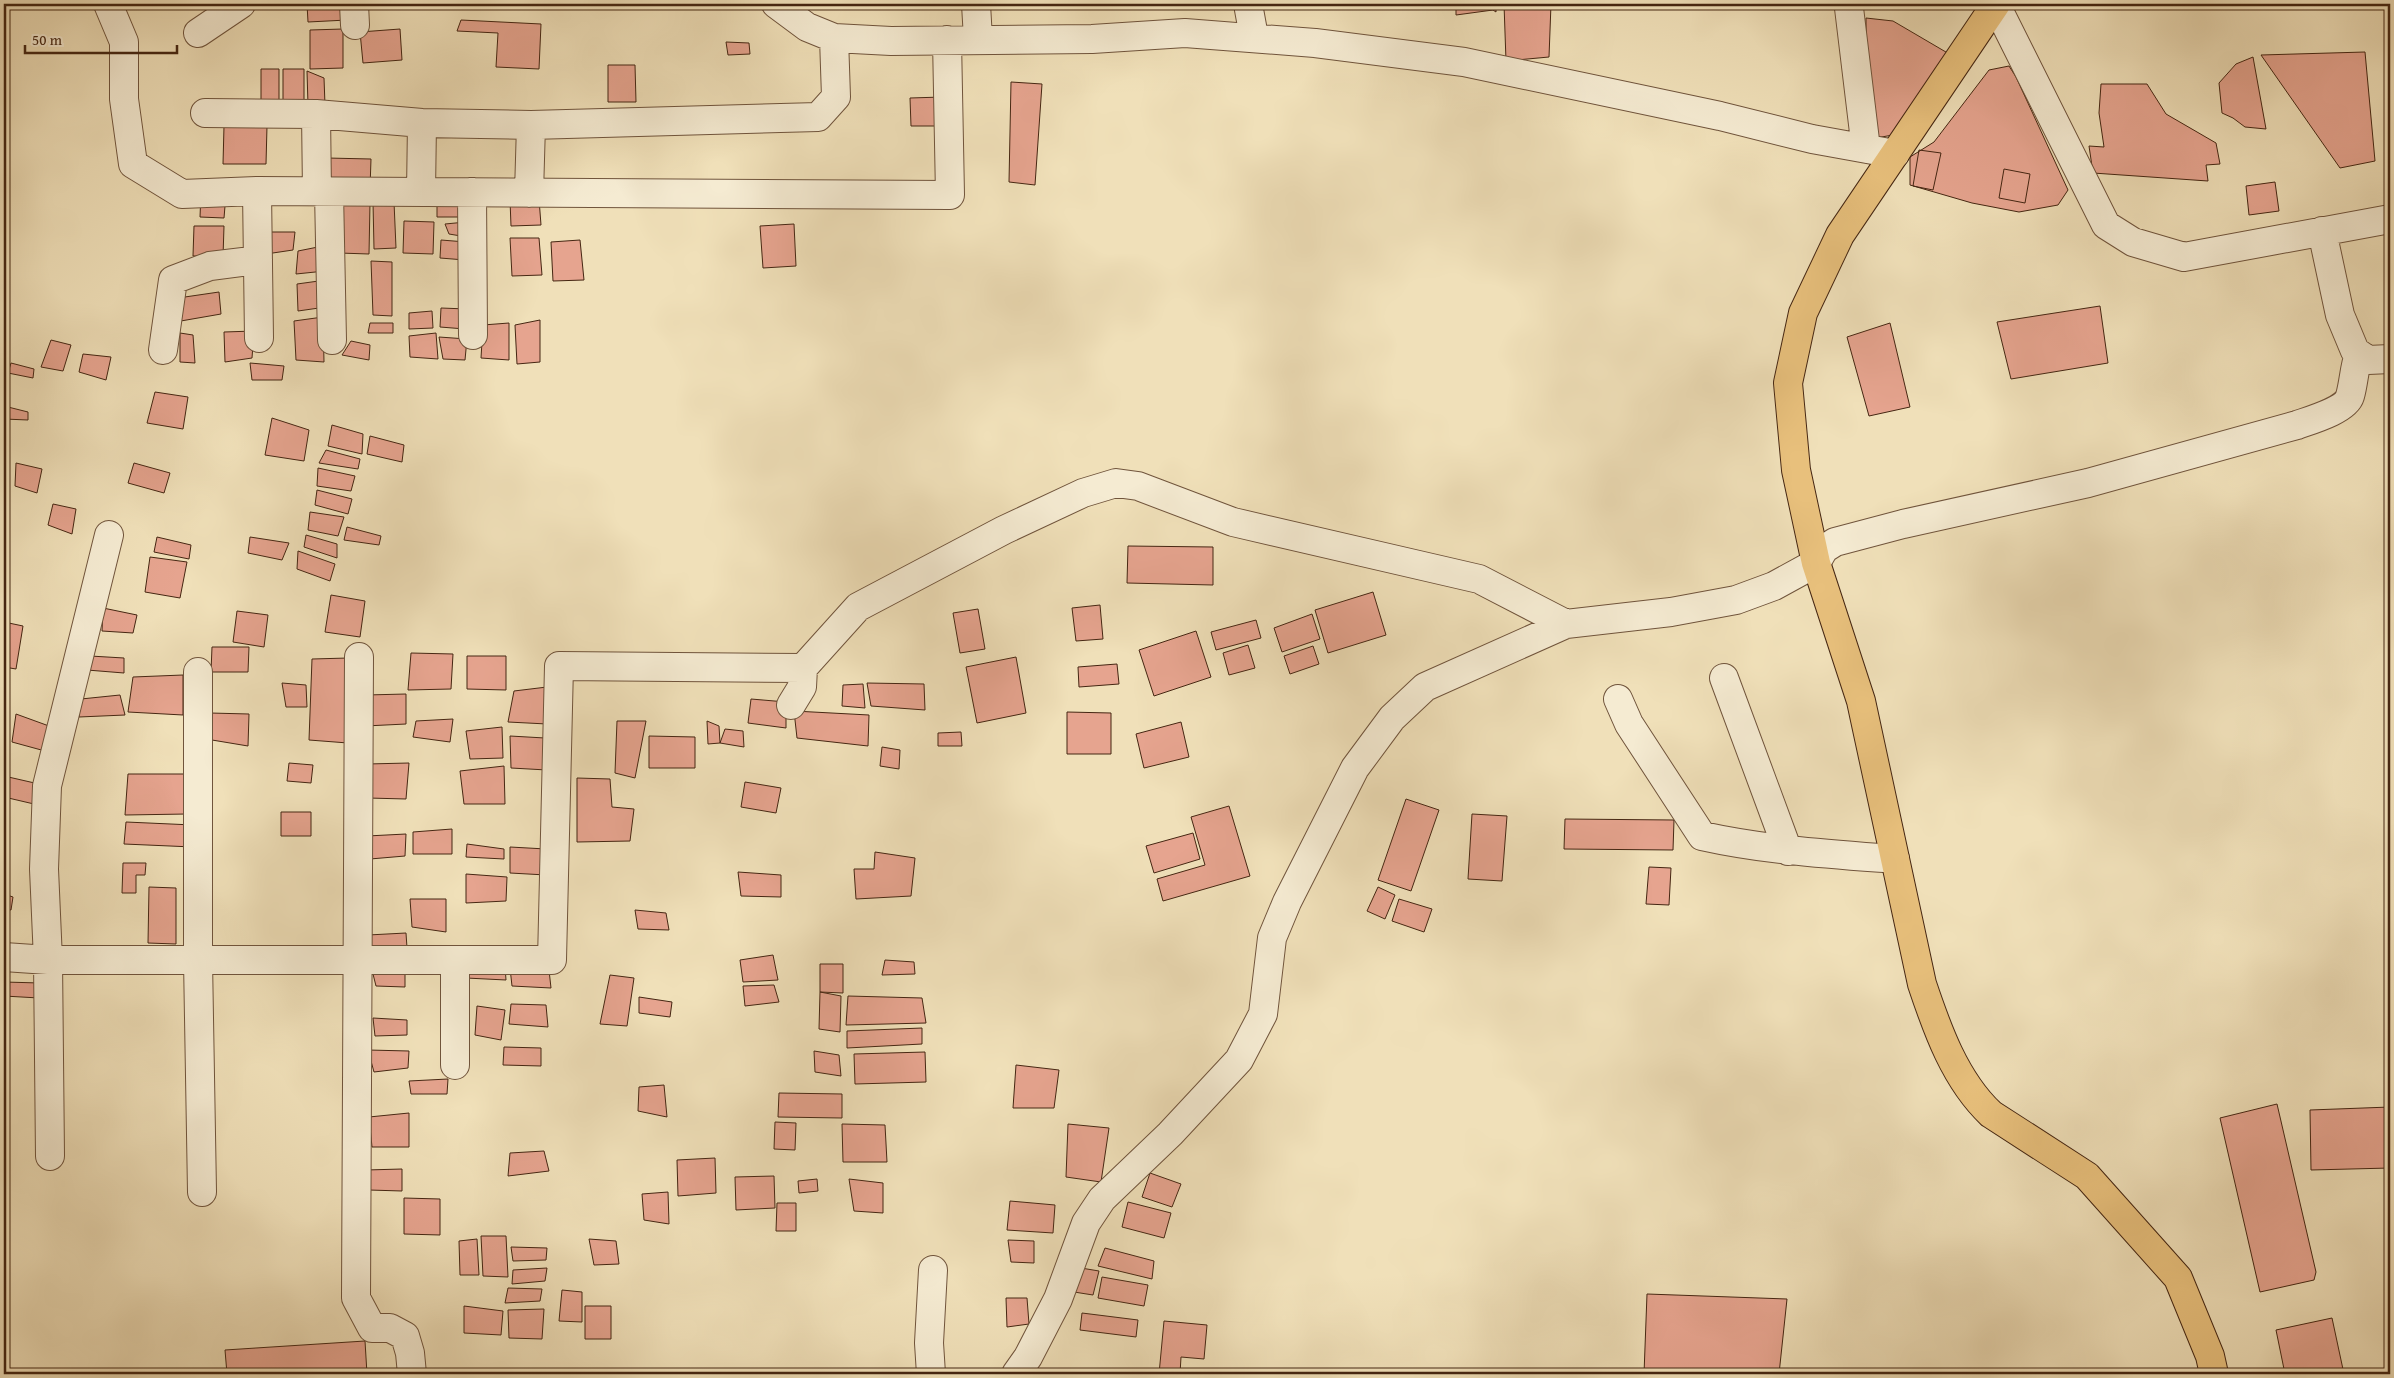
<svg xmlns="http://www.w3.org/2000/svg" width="2394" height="1378" font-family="'Gentium Book Plus',serif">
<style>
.building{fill:#e6a48f;stroke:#452612}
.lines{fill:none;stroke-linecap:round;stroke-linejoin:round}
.minor-casing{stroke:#70543c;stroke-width:30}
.major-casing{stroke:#452612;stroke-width:30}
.minor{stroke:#f5ebd2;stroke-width:28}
.major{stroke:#e8c07c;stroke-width:28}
</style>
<rect width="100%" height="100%" fill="#f0e0b9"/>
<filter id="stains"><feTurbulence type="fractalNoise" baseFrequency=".004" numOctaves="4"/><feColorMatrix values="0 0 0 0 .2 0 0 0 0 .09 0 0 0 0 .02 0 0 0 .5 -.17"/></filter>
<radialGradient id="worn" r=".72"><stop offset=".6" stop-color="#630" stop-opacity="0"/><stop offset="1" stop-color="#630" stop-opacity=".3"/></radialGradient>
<path class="building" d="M307,4H346L347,20L308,22Z
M884,4H911V7Z
M1456,4H1496V12L1493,10L1456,15Z
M1504,4H1551L1549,57L1506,61Z
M1866,18L1893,21L1951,55L1904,133L1876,138L1866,55Z
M461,20L541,24L539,69L496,67L498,33L457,31Z
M343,29V68L310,69V30Z
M400,29L402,60L363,63L360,32Z
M726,42L749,43L750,54L728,55Z
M2365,52L2375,161L2340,168L2261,55Z
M2253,57L2266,129L2245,127L2233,118L2222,113L2219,83L2236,64Z
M608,65H635L636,102H608Z
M2009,66L2016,77L2068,190L2058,205L2019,212L1972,203L1910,185V157L1934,142L1989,70Z
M261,69H279V103H261Z
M283,69H304V102H283Z
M307,71L324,78L325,105H308Z
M1011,82L1042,84L1035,185L1009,182Z
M2101,84H2147L2166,114L2216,143L2220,164L2206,165L2208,181L2093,173L2089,146L2104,147L2099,113Z
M942,97L944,126H911L910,98Z
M224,126H267L266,164H223Z
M1919,150L1941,153L1933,190L1913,186Z
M327,158L371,159L370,188L326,186Z
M2004,169L2030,174L2025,203L1999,198Z
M2275,182L2279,211L2249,215L2246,186Z
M201,192L226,194L224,218L200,217Z
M539,199L541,225L511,226L510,200Z
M373,202H394L396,248L374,249Z
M340,203H370L369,254L339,253Z
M468,205V217H437V206Z
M404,221L434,222L433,254L403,253Z
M466,222L467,237L449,234L445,224Z
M794,224L796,266L763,268L760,226Z
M194,226H224L223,257L193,256Z
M269,232H295L293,250L266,254Z
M510,238H539L542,275L512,276Z
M441,240L466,242L465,260L440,258Z
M580,240L584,280L553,281L551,242Z
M323,246L325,271L296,274L298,251Z
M371,261L392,262V316L373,315Z
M326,280V307L298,311L297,284Z
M219,292L221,314L175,322L178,298Z
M2100,306L2108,363L2011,379L1997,322Z
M441,308L467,309L465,329L440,327Z
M432,311L433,328L409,329V313Z
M323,317L324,362L296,360L294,321Z
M540,320V362L517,364L515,325Z
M370,323H393V333H368Z
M509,323V360L481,358L483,325Z
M1890,323L1910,407L1869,416L1847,337Z
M254,331L252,358L225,362L224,332Z
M180,333L193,335L195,363L180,362Z
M436,333L438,359L410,357L409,336Z
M439,337L467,339L465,360L443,359Z
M51,340L71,345L63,371L41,367Z
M351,341L370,345L369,360L342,355Z
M83,354L111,357L106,380L79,372Z
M11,363L34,369L33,378L8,373Z
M250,363L284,366L282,380H252Z
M155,392L188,397L183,429L147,423Z
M4,406L28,412V420L4,419Z
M272,418L309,430L304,461L265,455Z
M332,425L363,434L362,454L328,446Z
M370,436L404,445L402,462L367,454Z
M326,450L360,459L358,469L319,463Z
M16,463L42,469L37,493L15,486Z
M134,463L170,473L164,493L128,483Z
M318,468L355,476L351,491L317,486Z
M317,490L352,499L348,514L315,505Z
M53,504L76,509L72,534L48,525Z
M310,512L344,517L338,536L308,530Z
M347,527L381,536L379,545L344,540Z
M306,535L337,544V558L304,547Z
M157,537L191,545L189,559L154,552Z
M250,537L289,543L282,560L248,553Z
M1128,546L1213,547V585L1127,583Z
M298,551L335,564L330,581L297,569Z
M150,557L187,562L180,598L145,592Z
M1373,592L1386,635L1328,653L1315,610Z
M331,595L365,601L360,637L325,632Z
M1100,605L1103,639L1076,641L1072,608Z
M103,608L137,615L133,633L102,631Z
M978,609L985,649L960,653L953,613Z
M237,611L268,615L264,647L233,642Z
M1312,614L1320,639L1282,652L1274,628Z
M1256,620L1261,638L1216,650L1211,632Z
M4,622L23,626L16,669L4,667Z
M1196,631L1211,677L1154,696L1139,650Z
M1248,645L1255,668L1229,675L1223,653Z
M1313,646L1319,664L1290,674L1284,656Z
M212,647H249L248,672H211Z
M411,653L453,654L451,689L408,690Z
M90,656L124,658V673L87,670Z
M467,656H506V690L467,689Z
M1016,657L1026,713L977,723L966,667Z
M348,658V743L309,740L312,659Z
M1117,664L1119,684L1079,687L1078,667Z
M183,675V715L128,712L133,677Z
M282,683L306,685L307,707H286Z
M867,683L924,684L925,710L871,706Z
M863,684L865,708L842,706L843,685Z
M547,687V724L508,722L514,691Z
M406,694V724L365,726L366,695Z
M120,695L125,715L79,717L81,699Z
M751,699L786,702V728L748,723Z
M4,700L8,701L4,712Z
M794,711L869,715L868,746L797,738Z
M1067,712L1111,713V754H1067Z
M210,713L249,714L248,746L212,740Z
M16,714L49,726L45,751L12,742Z
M453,719L450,742L413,737L416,721Z
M617,721H646L635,778L615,773Z
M707,721L719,726L720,743L708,744Z
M1181,722L1189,757L1144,768L1136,734Z
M502,727L503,758L470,759L466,731Z
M725,729L743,731L744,747L720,743Z
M961,732L962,746H938V733Z
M510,736L545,738L547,770L511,768Z
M649,736L695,737V768H649Z
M882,747L900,750L899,769L880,766Z
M289,763L313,765L311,783L287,781Z
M409,763L406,799L368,798L367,764Z
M504,766L505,804H464L460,771Z
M128,774H190L187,814L125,815Z
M4,776L39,784L34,804L4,797Z
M577,778L610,779L612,807L634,809L630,841L577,842Z
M745,782L781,788L776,813L741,807Z
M1406,799L1439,810L1411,891L1378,880Z
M1229,806L1250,876L1163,901L1157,879L1205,865L1191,817Z
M281,812H311V836H281Z
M1472,814L1507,816L1502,881L1468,879Z
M1565,819L1674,820L1673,850L1564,849Z
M126,822L193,825V847L124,844Z
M452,829V854H413V832Z
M1193,833L1200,859L1154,873L1146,846Z
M406,834L405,856L370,859L367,836Z
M467,844L504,849V859L466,857Z
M510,847L546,849V875L510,873Z
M875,852L915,858L911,896L856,899L854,869H874Z
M123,863H146L145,875H136V893H122Z
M1649,867L1671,868L1669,905L1646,904Z
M738,872L781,875V897L741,896Z
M466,874L507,877L506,901L466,903Z
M149,887L176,888V944L148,943Z
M1378,887L1395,895L1385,919L1367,911Z
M4,894L13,897L11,910L4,909Z
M410,899H446V932L412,927Z
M1399,899L1432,909L1424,932L1392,921Z
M635,910L666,913L669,930L638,929Z
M406,933L407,948L368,949V935Z
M773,955L778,980L743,982L740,960Z
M885,960L914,962L915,974L882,975Z
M820,964H843V993L820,992Z
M463,965L505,966L506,980L466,978Z
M510,968L549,970L551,988L512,986Z
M405,972V987L376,986L373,974Z
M610,975L634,978L627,1026L600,1024Z
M4,982L40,983L39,998L4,996Z
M774,985L779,1002L745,1006L743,986Z
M820,992L841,996L840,1032L819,1029Z
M848,996L922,998L926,1023L846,1025Z
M639,997L672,1002L670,1017L639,1013Z
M511,1004L546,1005L548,1027L509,1024Z
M477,1006L505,1010L501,1040L475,1035Z
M373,1018L407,1020V1035L375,1036Z
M922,1028V1044L847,1048V1031Z
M504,1047L541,1048V1066L503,1065Z
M368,1050L409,1051L408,1068L374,1072Z
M814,1051L839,1055L841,1076L815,1072Z
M925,1052L926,1082L855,1084L854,1054Z
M1016,1065L1059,1070L1054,1108H1013Z
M448,1079L447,1094H411L409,1081Z
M664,1085L667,1117L638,1111L639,1087Z
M779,1093L842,1094V1118L778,1117Z
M2277,1104L2316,1272L2314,1280L2260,1292L2220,1118Z
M2390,1107V1168L2311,1170L2310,1110Z
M409,1113V1147H372L369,1117Z
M775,1122L796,1123L795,1150L774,1149Z
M842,1124L885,1125L887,1162H843Z
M1068,1124L1109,1128L1101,1182L1066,1177Z
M544,1151L549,1171L508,1176L510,1153Z
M715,1158L716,1193L678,1196L677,1160Z
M402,1169V1191L369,1190L366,1170Z
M1150,1173L1181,1184L1172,1207L1142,1197Z
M774,1176L775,1208L736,1210L735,1177Z
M817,1179L818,1191L799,1193L798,1181Z
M849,1179L883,1183V1213L854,1211Z
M668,1192L669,1224L644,1220L642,1194Z
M404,1198L440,1199V1235L404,1234Z
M1010,1201L1055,1205L1053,1233L1007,1230Z
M1128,1202L1171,1213L1164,1238L1122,1227Z
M777,1203H796V1231H776Z
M481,1236H506L508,1277L483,1276Z
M477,1239L479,1275H460L459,1241Z
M589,1239L616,1241L619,1264L594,1265Z
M1008,1240L1034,1241V1263L1011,1262Z
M511,1247L547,1248L546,1260L513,1261Z
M1105,1248L1154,1261L1152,1279L1098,1266Z
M547,1268L545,1281L512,1284L513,1270Z
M1081,1268L1099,1271L1093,1295L1074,1292Z
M1102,1277L1148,1285L1144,1306L1098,1298Z
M508,1288L542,1289L540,1301L505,1303Z
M562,1290L582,1292V1322L559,1321Z
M1647,1294L1787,1299L1779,1374H1644Z
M1006,1298H1027L1029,1324L1007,1327Z
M464,1306L503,1311L501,1335L464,1333Z
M585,1306H611V1339H585Z
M544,1309L542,1339L509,1338L508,1310Z
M1082,1313L1138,1320L1136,1337L1080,1330Z
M2332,1318L2344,1374H2285L2276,1330Z
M1164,1321L1207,1325L1204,1359L1181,1357L1180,1374H1159Z
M365,1341L367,1374H227L225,1350Z"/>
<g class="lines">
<defs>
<path id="minor" d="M108,4L124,42V99L133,164L182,194L257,191L950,195L947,40
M354,4L355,25
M776,4L807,27L834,38L891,41L1092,39L1185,33L1315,43L1464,62L1720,116L1812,139L1895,154
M976,4L978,39
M1248,4L1254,37
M1996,5L2106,225L2133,242L2184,257L2390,219
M1849,8L1866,149
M198,33L241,4
M205,113L316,114L422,123L531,125L818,117L836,97L834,38
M316,114L317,192
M257,191L259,338
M329,192L332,340
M421,192L422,123
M472,192L473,335
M529,193L531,125
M2322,231L2340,315L2355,351L2368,360L2390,359
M163,350L173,280L210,266L258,260
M359,657L356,1298L372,1328H390L405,1336L410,1353L412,1374
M198,672V960L202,1192
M1724,678L1788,851
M1618,699L1629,724L1702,836C1765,850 1829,854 1895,859
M791,705L802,687L803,668L858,607L1004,530L1083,493L1116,483L1138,486L1233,522L1479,579L1566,624
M4,957L48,960H552L559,666L803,668
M455,1065V961
M50,1156L48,960L44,869L47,786L109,535
M931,1374L929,1343L933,1270
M1016,1374L1028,1357L1058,1299L1086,1223L1102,1199L1170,1134L1239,1060L1263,1014L1272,938L1287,902L1355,768L1392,718L1425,687L1566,624L1671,612L1736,600L1774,586L1816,563L1824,549L1835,542L1903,524L2088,483L2297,425C2311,420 2346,410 2350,396C2354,382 2354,368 2359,354"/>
<path id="major" d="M1996,4L1840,235L1803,313L1788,383L1796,470L1816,563L1861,701L1922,984C1937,1029 1955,1080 1991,1114L2087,1176L2178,1278L2210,1356L2214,1374"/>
</defs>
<use href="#minor" class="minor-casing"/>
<use href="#major" class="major-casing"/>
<use href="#minor" class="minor"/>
<use href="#major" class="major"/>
</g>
<rect width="2394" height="1378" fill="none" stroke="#f0e0b9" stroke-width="20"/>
<rect x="5" y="5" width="2384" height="1368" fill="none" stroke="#452612" stroke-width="2.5"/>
<rect x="10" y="10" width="2374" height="1358" fill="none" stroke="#452612"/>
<path d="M25 45v8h152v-8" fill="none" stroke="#452612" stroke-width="2.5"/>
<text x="32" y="45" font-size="15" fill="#452612" stroke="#f5ebd2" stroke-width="4" paint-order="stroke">50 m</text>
<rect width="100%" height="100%" filter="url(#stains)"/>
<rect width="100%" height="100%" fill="url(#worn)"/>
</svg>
